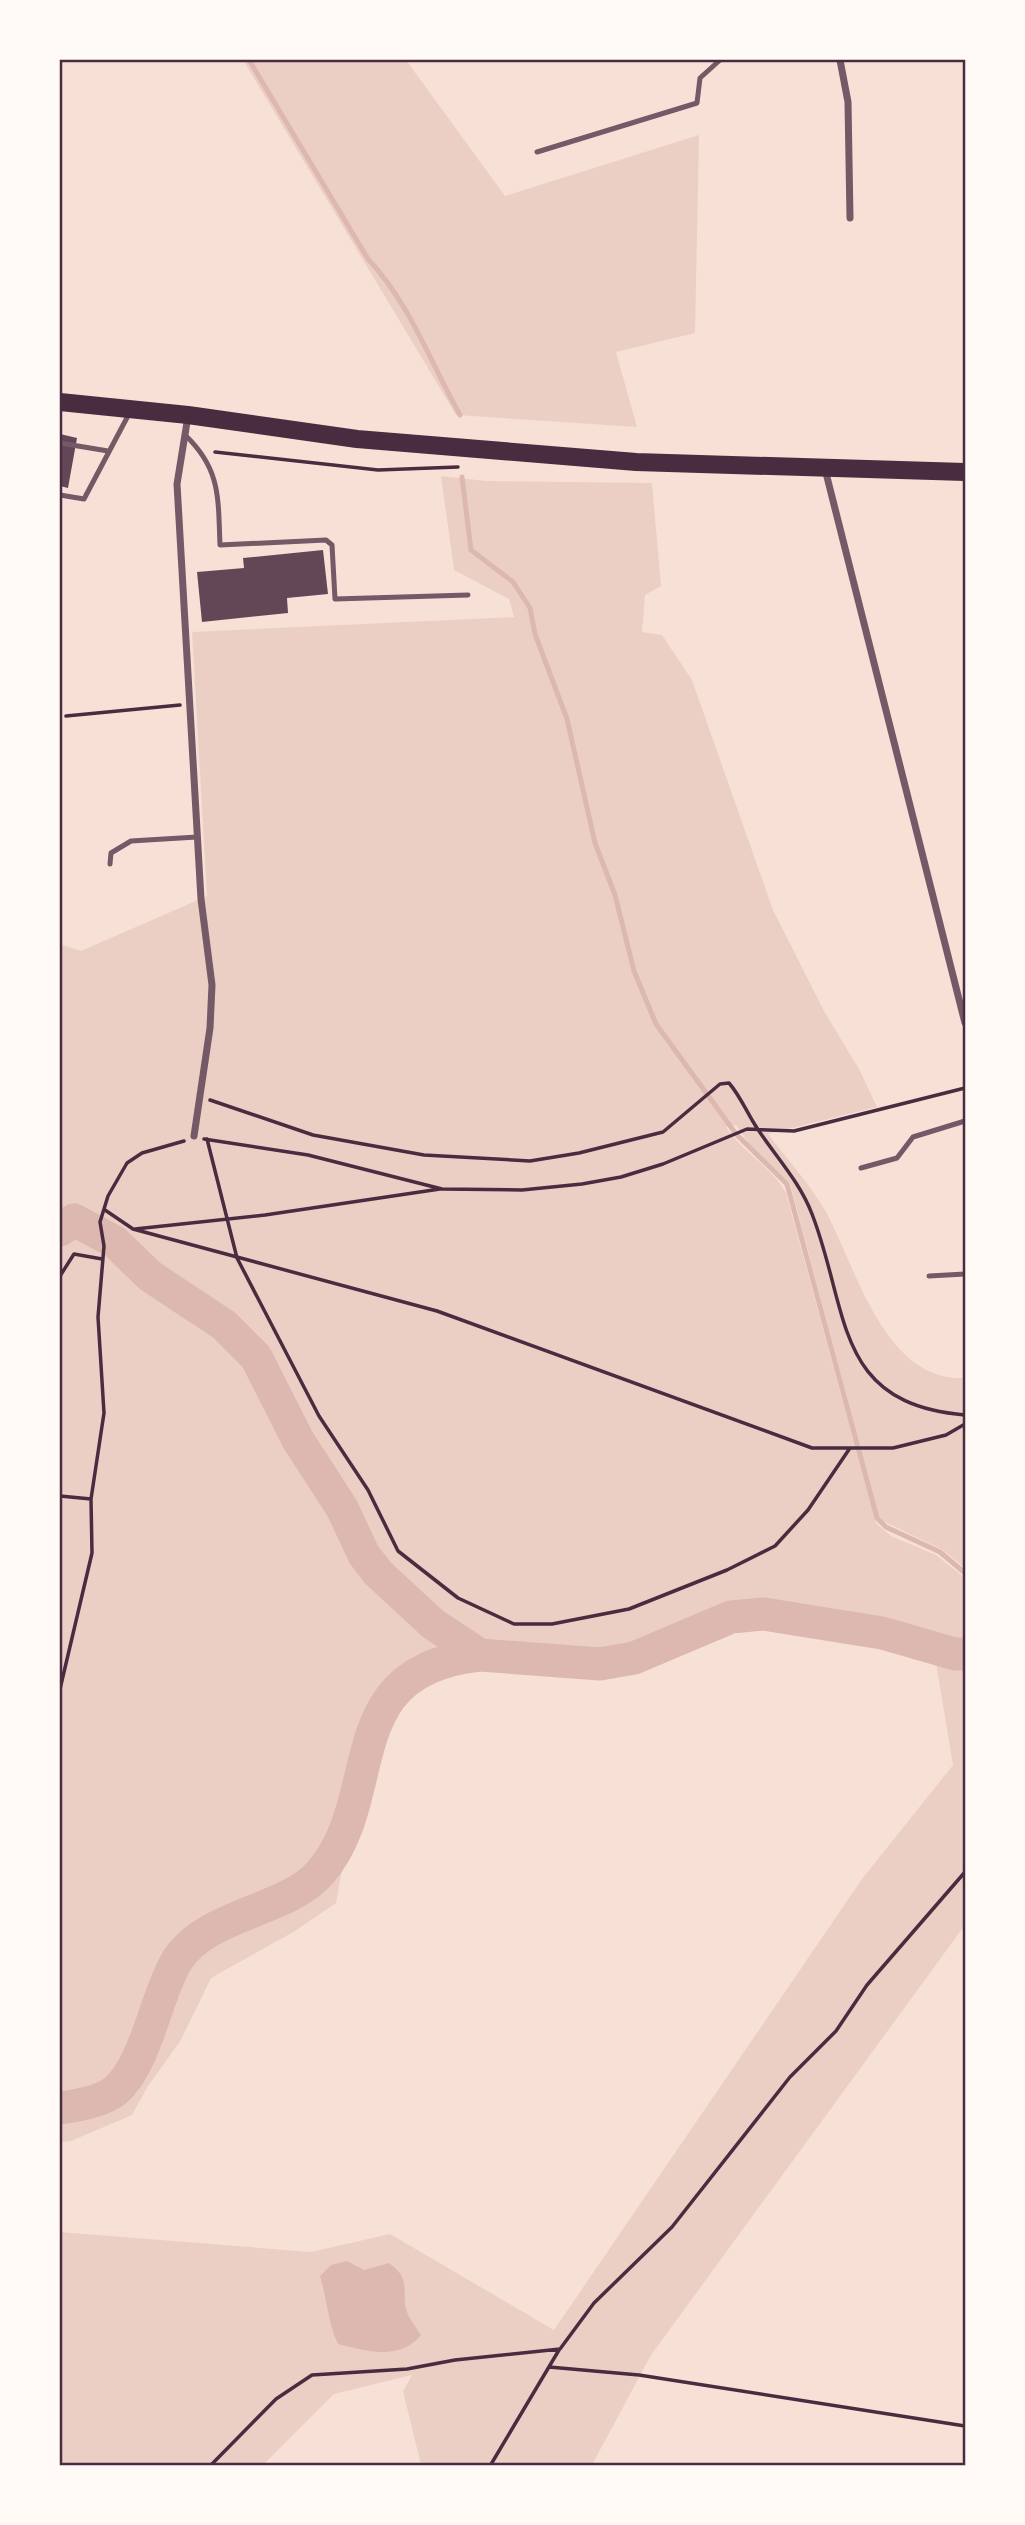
<svg xmlns="http://www.w3.org/2000/svg" width="1025" height="2525" font-family="Lato,sans-serif">
<style>
.green{fill:#ebcfc5}
.water{fill:#dcb8b0}
.lines{fill:none;stroke-linecap:round;stroke-linejoin:round}
.stream{stroke:#dcb8b0;stroke-width:5}
.river{stroke:#dcb8b0;stroke-width:33}
.building{fill:#644757}
.path{stroke:#4a2c40;stroke-width:3.5}
.service{stroke:#755966;stroke-width:5}
.minor{stroke:#755966;stroke-width:7}
.primary{stroke:#4a2c40;stroke-width:18}
.neatline{fill:none;stroke:#4a2c40;stroke-width:2.5}
</style>
<rect width="100%" height="100%" fill="#f7e1d7"/>
<path class="green" d="M243,60H406L505,196L699,135L695,333L616,352L637,427L456,415Z
M441,476L486,481L652,483L661,586L645,595L642,632L662,635L692,680L773,910L824,1011L859,1069L877,1107L768,1134C787,1159 810,1184 826,1212C856,1267 884,1382 965,1378V1568L943,1550L883,1521L878,1514L790,1183L750,1145L736,1125L726,1127C742,1152 772,1167 786,1193L876,1523L891,1536L936,1555L965,1578V1643L942,1638L937,1662L965,1667V1925L651,2355L592,2465H421L403,2391L412,2375L334,2394L263,2465H60V2232L311,2252L390,2234L554,2330L862,1879L953,1765L936,1663C884,1644 833,1629 777,1626C723,1623 690,1653 641,1666C599,1677 557,1672 515,1669C494,1667 466,1661 446,1669C429,1676 412,1690 398,1702C364,1733 345,1856 336,1903L295,1931L211,1978L181,2040L148,2086L132,2115L71,2141L60,2142V944L81,951L207,896L192,632L514,617L509,599L454,570Z"/>
<path class="water" d="M347,2261L364,2270L389,2263C407,2276 404,2284 405,2304C406,2315 415,2326 421,2335C400,2361 366,2351 338,2344C328,2323 327,2299 320,2276L331,2265Z"/>
<g class="lines">
<path class="stream" d="M249,60L368,259C411,305 430,362 460,415
M462,477L471,550L513,582L530,608L535,634L567,719L595,843L615,895L634,971L656,1024L736,1134L787,1184L877,1518L886,1527L940,1552L965,1573"/>
<path class="river" d="M60,1230L74,1220L115,1242L150,1276L224,1325L256,1357L298,1440L342,1508L364,1555L378,1573L433,1624L480,1655L600,1664L634,1658L731,1617L764,1614L882,1633L955,1654H965
M60,2108C75,2106 102,2101 115,2091C146,2065 156,1996 176,1962C206,1913 286,1912 320,1873C387,1796 333,1670 480,1655"/>
</g>
<path class="building" d="M60,434L77,438L68,488L60,486Z
M323,550L328,594L287,598L288,613L202,622L197,572L244,568L243,558Z"/>
<g class="lines">
<path class="path" d="M215,452L378,470L458,467
M66,716L180,705
M210,1100L313,1135L424,1155L530,1161L579,1153L663,1132L720,1084L729,1083C741,1097 747,1113 757,1128C776,1157 800,1182 812,1214C850,1312 833,1404 965,1415
M204,1139L308,1155L442,1189L522,1190L582,1184L621,1177L663,1164L747,1129L794,1131L965,1088
M207,1139L237,1258L319,1416L368,1490L398,1551L458,1598L514,1624H552L629,1609L727,1570L775,1546L808,1510L850,1448
M105,1210L133,1229L437,1311L812,1448H893L946,1435L965,1424
M135,1229L265,1215L440,1189
M60,1276L74,1254L102,1259
M60,1496L91,1499
M60,1689L92,1553L91,1499L104,1413L98,1317L104,1246L100,1222L108,1196L127,1163L142,1153L184,1141
M549,2367L639,2375L965,2426
M210,2466L276,2399L312,2375L407,2369L455,2360L560,2349L594,2303L672,2227L790,2077L836,2031L867,1985L965,1872
M490,2466L559,2350"/>
<path class="service" d="M537,152L697,103L700,78L720,60
M185,435C221,469 218,498 220,545L326,540L332,545L335,599L468,595
M60,443L108,451
M60,495L84,499L130,412
M110,864L111,853L131,841L197,837
M861,1168L897,1158L913,1137L965,1121
M929,1276L965,1274"/>
<path class="minor" d="M840,60L848,102L850,218
M188,416L177,484L201,899L212,985L210,1028L194,1136
M825,469L965,1023"/>
<path class="primary" d="M60,402L188,415L357,439L636,462L965,472"/>
</g>
<rect width="1025" height="2525" fill="none" stroke="#fffaf5" stroke-width="122"/>
<rect x="61" y="61" width="903" height="2403" class="neatline"/>
</svg>
